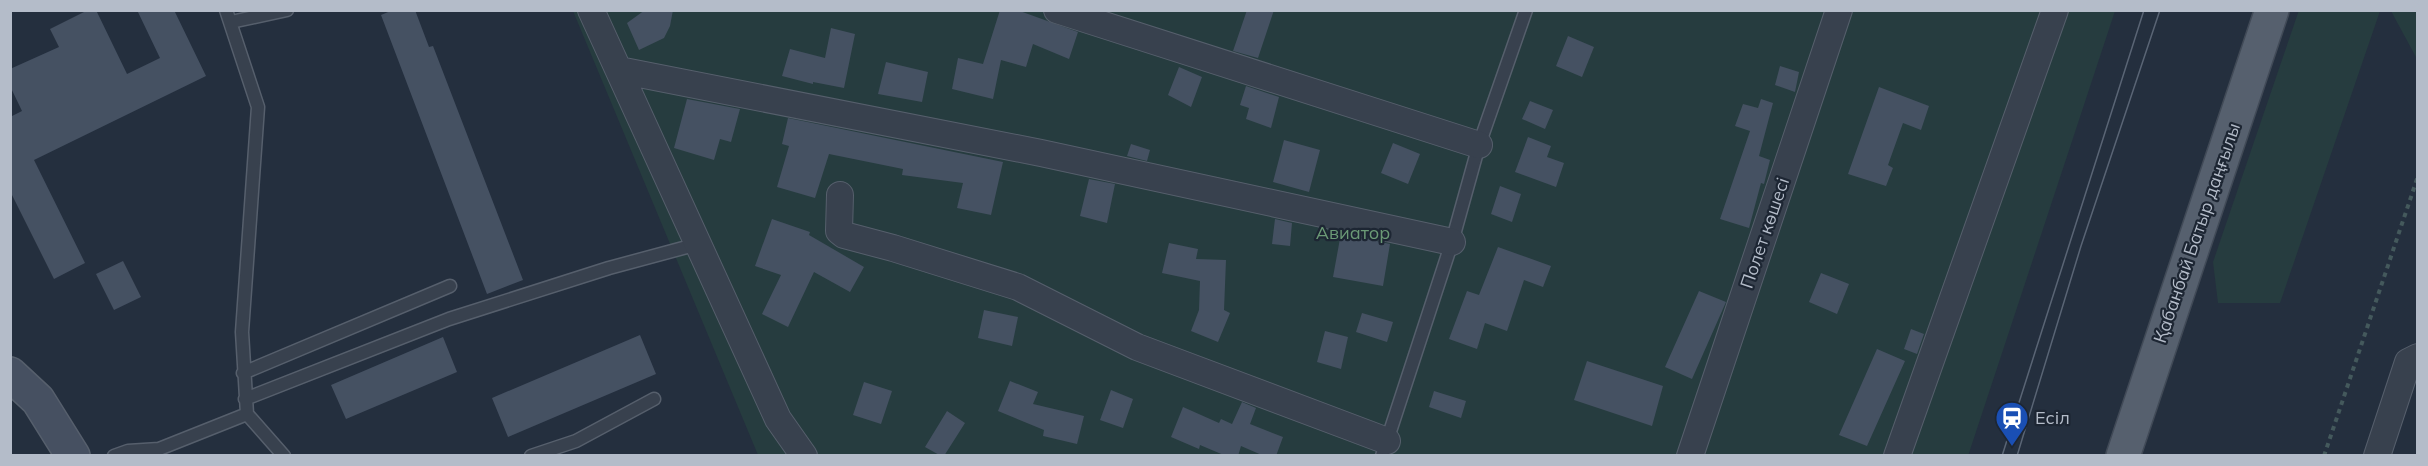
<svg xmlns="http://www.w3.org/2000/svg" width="2428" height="466" font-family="Mulish,sans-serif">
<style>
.green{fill:#263c3f}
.building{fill:#455162}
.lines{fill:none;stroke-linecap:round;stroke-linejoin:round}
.lane-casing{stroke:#565f6c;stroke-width:15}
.street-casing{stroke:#565f6c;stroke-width:28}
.secondary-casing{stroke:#565f6c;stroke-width:36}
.primary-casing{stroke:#414a57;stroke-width:36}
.path{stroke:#44595c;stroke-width:4;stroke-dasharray:4.5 4.5;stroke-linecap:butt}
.lane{stroke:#38414e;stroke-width:12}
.street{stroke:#38414e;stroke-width:26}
.secondary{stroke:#465061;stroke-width:33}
.primary{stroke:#56606e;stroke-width:33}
.tram{stroke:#5a6575;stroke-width:1.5}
.labels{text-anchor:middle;stroke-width:4.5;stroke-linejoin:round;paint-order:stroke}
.park-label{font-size:18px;fill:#6b9a76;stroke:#1d2633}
.street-label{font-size:18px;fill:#b4bcc9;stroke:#1d2633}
.poi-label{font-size:18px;fill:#b4bcc9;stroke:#1d2633;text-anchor:start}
</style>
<rect width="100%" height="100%" fill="#242f3e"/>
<path class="green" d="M2299,10L2380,11L2280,303H2218L2213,262Z
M573,11H2115L1968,456L758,455Z
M2391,11H2417V59Z"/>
<path class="building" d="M88,10H96L127,74L160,58L137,10H174L206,76L34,160L85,263L54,279L10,191V117L22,111L10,86V69L59,47L50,29Z
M393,10H415L429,47L433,46L523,280L487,294L381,15Z
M645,10H673L670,26L664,38L639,50L627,23Z
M1000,10H1017L1078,32L1069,59L1033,44L1026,67L1001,60L993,99L952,89L958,58L983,64Z
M1247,10H1274L1258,58L1233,51Z
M831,28L855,34L844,88L813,82V84L782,76L790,49L825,58Z
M1568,36L1594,47L1582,77L1556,66Z
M886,62L928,72L922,102L878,94Z
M1780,66L1799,72L1795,92L1775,85Z
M1179,67L1202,77L1191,107L1168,95Z
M1246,86L1279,97L1271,128L1246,119L1249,108L1240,105Z
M1879,87L1929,106L1921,130L1903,123L1888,165L1893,168L1886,186L1848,174Z
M687,99L740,109L731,142L720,139L714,160L674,148Z
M1761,99L1773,103L1759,156L1770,160L1764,184L1761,183L1749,228L1720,219L1750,131L1735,126L1743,104L1758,108Z
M1530,101L1553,110L1545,129L1522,119Z
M788,118L1003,162L991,215L957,208L963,183L902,175L903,169L829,154L815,198L777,187L789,146L782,144Z
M1528,137L1551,146L1547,157L1564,163L1556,187L1515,172Z
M1284,140L1320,150L1309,192L1273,182Z
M1393,143L1420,154L1408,184L1381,173Z
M1131,144L1150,150L1147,161L1127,156Z
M1089,179L1115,184L1107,223L1080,216Z
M1500,186L1521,194L1512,222L1491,214Z
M772,219L810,232L809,235L864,267L850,292L814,272L788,327L762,314L781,275L755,266Z
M1275,219L1292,223L1290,246L1272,244Z
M1341,233L1390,244L1383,286L1333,277Z
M1169,243L1198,249L1196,259L1226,260L1224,310L1230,313L1218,342L1191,331L1199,310L1200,281L1162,273Z
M1498,247L1551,266L1543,287L1524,280L1507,331L1485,323L1477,349L1449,339L1467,291L1479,295Z
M123,261L141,297L114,310L96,274Z
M1821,273L1849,284L1837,314L1809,302Z
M1699,291L1726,302L1692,379L1665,367Z
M984,310L1018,317L1012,346L978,338Z
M1362,313L1393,322L1387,342L1356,332Z
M1911,329L1924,334L1917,354L1904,349Z
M1325,331L1348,337L1341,369L1317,362Z
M640,335L656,374L508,437L492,398Z
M443,337L457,372L346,419L331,385Z
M1877,349L1905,361L1867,446L1839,435Z
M1587,361L1663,386L1652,426L1574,400Z
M1010,381L1038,392L1033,404L1084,416L1077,444L1043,436L1044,430L998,411Z
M864,382L892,391L881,424L853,415Z
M1111,390L1133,399L1123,428L1100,420Z
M1434,391L1466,401L1461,418L1429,407Z
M1242,402L1256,408L1250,424L1283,437L1276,456H1264L1241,446L1238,456H1226L1200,445L1199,449L1171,437L1183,407L1219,423L1221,419L1232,424Z
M947,411L965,423L944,456H941L925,447Z"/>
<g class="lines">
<defs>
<path id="lane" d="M226,10L258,107L242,332L247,414
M231,22L287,10
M243,373L450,286
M245,399L449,319L609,268L698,244
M114,456L128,451L159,449L247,414L284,456
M531,456L576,441L654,399
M1382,456L1452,242L1479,145L1526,10"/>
<path id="street" d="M591,10L778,419L804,456
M1057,10L1479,145
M619,70L1041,153L1452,242
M840,195L839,231L844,235L893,248L1018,287L1137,347L1387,441
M1690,456L1839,10
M1897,456L2055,10
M2377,456L2408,362L2418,357"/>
<path id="secondary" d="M10,374L38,400L73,456"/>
<path id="primary" d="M2123,456L2272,10"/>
</defs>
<use href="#lane" class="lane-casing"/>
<use href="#street" class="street-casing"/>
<use href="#secondary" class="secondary-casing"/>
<use href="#primary" class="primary-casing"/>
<path class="path" d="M2324,456L2418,176"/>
<use href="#lane" class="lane"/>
<use href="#street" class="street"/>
<use href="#secondary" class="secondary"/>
<use href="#primary" class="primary"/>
<path class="tram" d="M2002,456L2144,10
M2017,456L2081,246L2160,10"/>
</g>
<defs>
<symbol id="station-pin" viewBox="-11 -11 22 30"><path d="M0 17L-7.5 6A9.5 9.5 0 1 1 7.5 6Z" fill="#1a4fb4" stroke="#1d2633"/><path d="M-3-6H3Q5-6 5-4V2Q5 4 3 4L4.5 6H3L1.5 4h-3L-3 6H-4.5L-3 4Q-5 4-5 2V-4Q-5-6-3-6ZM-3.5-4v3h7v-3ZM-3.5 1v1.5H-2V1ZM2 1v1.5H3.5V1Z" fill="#fff"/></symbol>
</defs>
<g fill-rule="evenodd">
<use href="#station-pin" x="1993" y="399" width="38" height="52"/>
</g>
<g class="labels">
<g class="park-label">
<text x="1353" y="239">Авиатор</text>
</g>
<g class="street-label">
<text transform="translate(1765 233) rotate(-71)" y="6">Полет көшесі</text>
<text transform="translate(2197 233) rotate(-71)" y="6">Қабанбай Батыр даңғылы</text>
</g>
<g class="poi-label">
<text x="2035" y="424">Есіл</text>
</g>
</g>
<rect width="2428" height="466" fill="none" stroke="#b4bcc9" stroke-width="24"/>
</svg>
